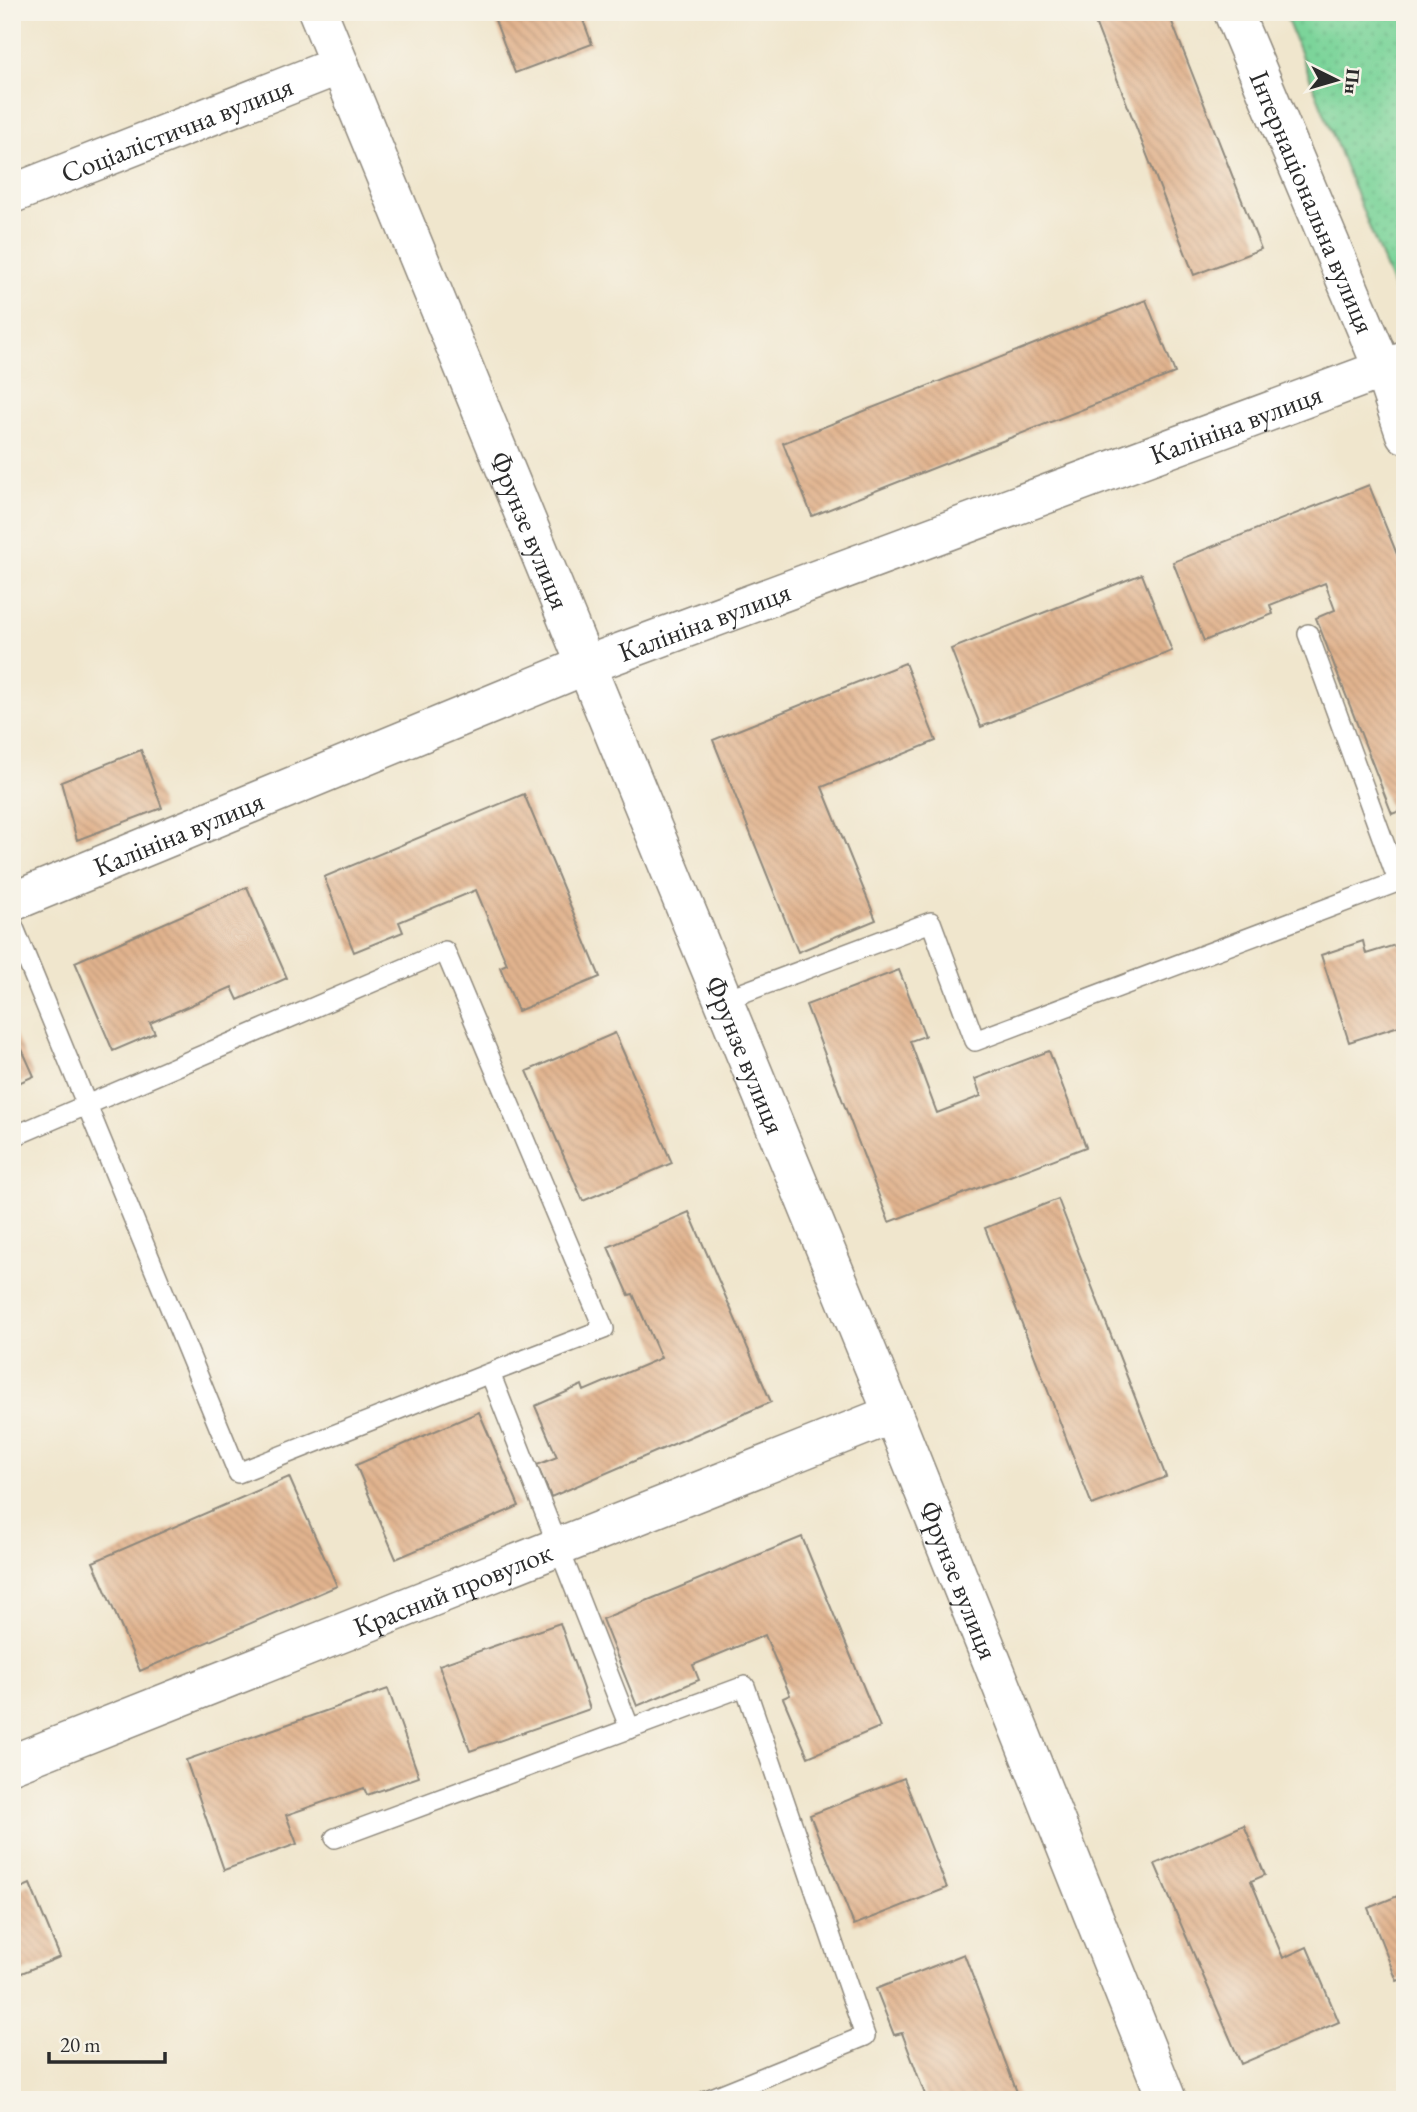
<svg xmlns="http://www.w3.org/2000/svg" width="1417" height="2112" font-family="'EB Garamond',serif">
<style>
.park{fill:url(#park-dots);stroke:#538062;stroke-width:2}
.building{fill:url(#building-back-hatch)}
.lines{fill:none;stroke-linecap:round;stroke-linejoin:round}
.lane-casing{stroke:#8e887c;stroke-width:22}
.street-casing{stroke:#8e887c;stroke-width:41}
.secondary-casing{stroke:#8e887c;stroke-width:41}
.lane{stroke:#fff;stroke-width:19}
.street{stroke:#fff;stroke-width:38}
.secondary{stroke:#fff;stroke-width:38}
.labels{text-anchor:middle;stroke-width:7;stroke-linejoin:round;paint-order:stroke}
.street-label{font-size:28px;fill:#2b2b2b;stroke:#f7f3e8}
</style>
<defs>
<pattern id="park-dots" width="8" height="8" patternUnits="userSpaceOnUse" patternTransform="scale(1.75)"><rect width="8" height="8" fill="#7bd49a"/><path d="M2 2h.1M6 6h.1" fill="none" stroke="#6ab685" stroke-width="1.8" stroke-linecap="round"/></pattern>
<pattern id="building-back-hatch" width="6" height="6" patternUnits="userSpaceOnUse" patternTransform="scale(1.75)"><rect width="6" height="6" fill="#e1b38e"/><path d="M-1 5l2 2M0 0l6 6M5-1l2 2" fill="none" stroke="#c19a7b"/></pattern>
</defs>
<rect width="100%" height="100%" fill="#f7f3e8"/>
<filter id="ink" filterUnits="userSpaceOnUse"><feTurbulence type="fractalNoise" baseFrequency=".0143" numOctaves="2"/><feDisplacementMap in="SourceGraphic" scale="14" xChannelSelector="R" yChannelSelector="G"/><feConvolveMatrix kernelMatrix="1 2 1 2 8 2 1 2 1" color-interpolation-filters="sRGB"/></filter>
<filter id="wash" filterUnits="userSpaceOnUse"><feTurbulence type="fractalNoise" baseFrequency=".00686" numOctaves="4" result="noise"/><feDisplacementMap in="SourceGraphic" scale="28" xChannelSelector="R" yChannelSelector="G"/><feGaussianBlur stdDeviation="1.57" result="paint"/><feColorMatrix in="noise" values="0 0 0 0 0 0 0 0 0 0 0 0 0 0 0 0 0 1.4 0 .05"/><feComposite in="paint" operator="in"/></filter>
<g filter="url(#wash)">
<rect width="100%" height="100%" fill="#f0e6cd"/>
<path class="park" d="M1284,12H1405V300L1399,302Z"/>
<g id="blocks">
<path class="building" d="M492,12H580L592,44L515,73Z
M1091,12H1168L1261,249L1194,275Z
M1146,300L1175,373L812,516L783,443Z
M1369,485L1405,574V597L1399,599L1405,614V809L1392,814L1316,618L1335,610L1325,583L1270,605L1273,614L1204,641L1173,562Z
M1142,574L1172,651L981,727L951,649Z
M905,663L936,741L822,787L876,920L798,952L713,740Z
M141,750L162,808L77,840L61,782Z
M524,794L600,977L518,1011L500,967L507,964L476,890L399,922L403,932L354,952L324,877Z
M247,887L287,978L238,1000L232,987L150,1023L155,1033L113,1051L75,962Z
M1363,941L1366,954L1405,942V1024L1349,1042L1321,955Z
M899,970L925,1036L910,1041L937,1113L981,1096L975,1079L1049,1051L1086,1147L889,1222L806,1005Z
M12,1027L34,1076L12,1086Z
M615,1033L672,1163L583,1201L527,1071Z
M1058,1199L1166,1477L1092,1505L985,1228Z
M689,1212L771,1402L551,1497L537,1465L557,1457L535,1406L582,1385L584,1391L661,1358L633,1294L629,1295L608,1247Z
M479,1412L519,1506L396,1559L356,1465Z
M289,1477L337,1586L140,1671L93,1562Z
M802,1537L880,1727L808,1757L783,1698L790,1695L765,1635L693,1665L699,1680L637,1706L602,1619Z
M560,1623L590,1709L470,1751L439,1665Z
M388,1689L419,1777L367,1795L364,1788L286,1815L297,1844L224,1870L186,1760Z
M904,1778L947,1888L854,1925L810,1815Z
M1244,1825L1265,1875L1251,1881L1283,1958L1307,1947L1339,2022L1241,2064L1155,1864Z
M30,1884L60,1957L12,1977V1892Z
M1405,1893V1978L1397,1981L1368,1908Z
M964,1954L1020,2100H927L902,2033L894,2035L876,1989Z"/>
</g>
</g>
<g filter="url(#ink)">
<use href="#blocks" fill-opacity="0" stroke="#8e887c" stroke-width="2"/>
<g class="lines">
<defs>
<path id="lane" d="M1308,634L1398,881
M12,923L238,1473L490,1373
M721,1001L931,922L975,1041L1405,879
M12,1137L445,951L604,1329L490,1373L630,1729
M335,1838L745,1686L865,2036L707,2100"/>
<g id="street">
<path id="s1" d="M1233,12L1383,369L1405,434"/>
<path id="s2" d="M12,194L340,65"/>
<path id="s3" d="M12,1764L893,1414"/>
</g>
<g id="secondary">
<path id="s4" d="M318,12L893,1414L1167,2100"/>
<path id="s5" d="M12,902L584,666L1405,361"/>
</g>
</defs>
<use href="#lane" class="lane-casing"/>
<use href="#street" class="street-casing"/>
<use href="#secondary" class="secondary-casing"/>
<use href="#lane" class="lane"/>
<use href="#street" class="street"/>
<use href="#secondary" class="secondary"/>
</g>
</g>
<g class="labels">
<g class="street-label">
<text dy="10" stroke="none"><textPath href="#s2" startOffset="177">Соціалістична вулиця</textPath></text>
<text dy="10" stroke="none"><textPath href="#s1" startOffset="206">Інтернаціональна вулиця</textPath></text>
<text dy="10" stroke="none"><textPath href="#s5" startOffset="1314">Калініна вулиця</textPath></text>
<text dy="10" stroke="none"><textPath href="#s4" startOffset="560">Фрунзе вулиця</textPath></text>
<text dy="10" stroke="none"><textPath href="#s5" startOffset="747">Калініна вулиця</textPath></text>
<text dy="10" stroke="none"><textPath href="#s5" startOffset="180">Калініна вулиця</textPath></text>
<text dy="10" stroke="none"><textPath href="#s4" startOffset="1127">Фрунзе вулиця</textPath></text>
<text dy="10" stroke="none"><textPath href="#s4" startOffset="1694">Фрунзе вулиця</textPath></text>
<text dy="10" stroke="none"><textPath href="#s3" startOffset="474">Красний провулок</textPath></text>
</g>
</g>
<rect width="1417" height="2112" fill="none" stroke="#f7f3e8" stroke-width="42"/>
<g transform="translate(1336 80) rotate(95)" stroke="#f7f3e8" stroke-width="5" paint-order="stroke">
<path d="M0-5L12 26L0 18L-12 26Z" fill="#2b2b2b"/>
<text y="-10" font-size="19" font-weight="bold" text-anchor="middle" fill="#2b2b2b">Пн</text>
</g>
<path d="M49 2052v10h116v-10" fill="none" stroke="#2b2b2b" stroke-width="3.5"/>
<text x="60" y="2052" font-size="21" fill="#2b2b2b" stroke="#f7f3e8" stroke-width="5" paint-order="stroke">20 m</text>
</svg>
